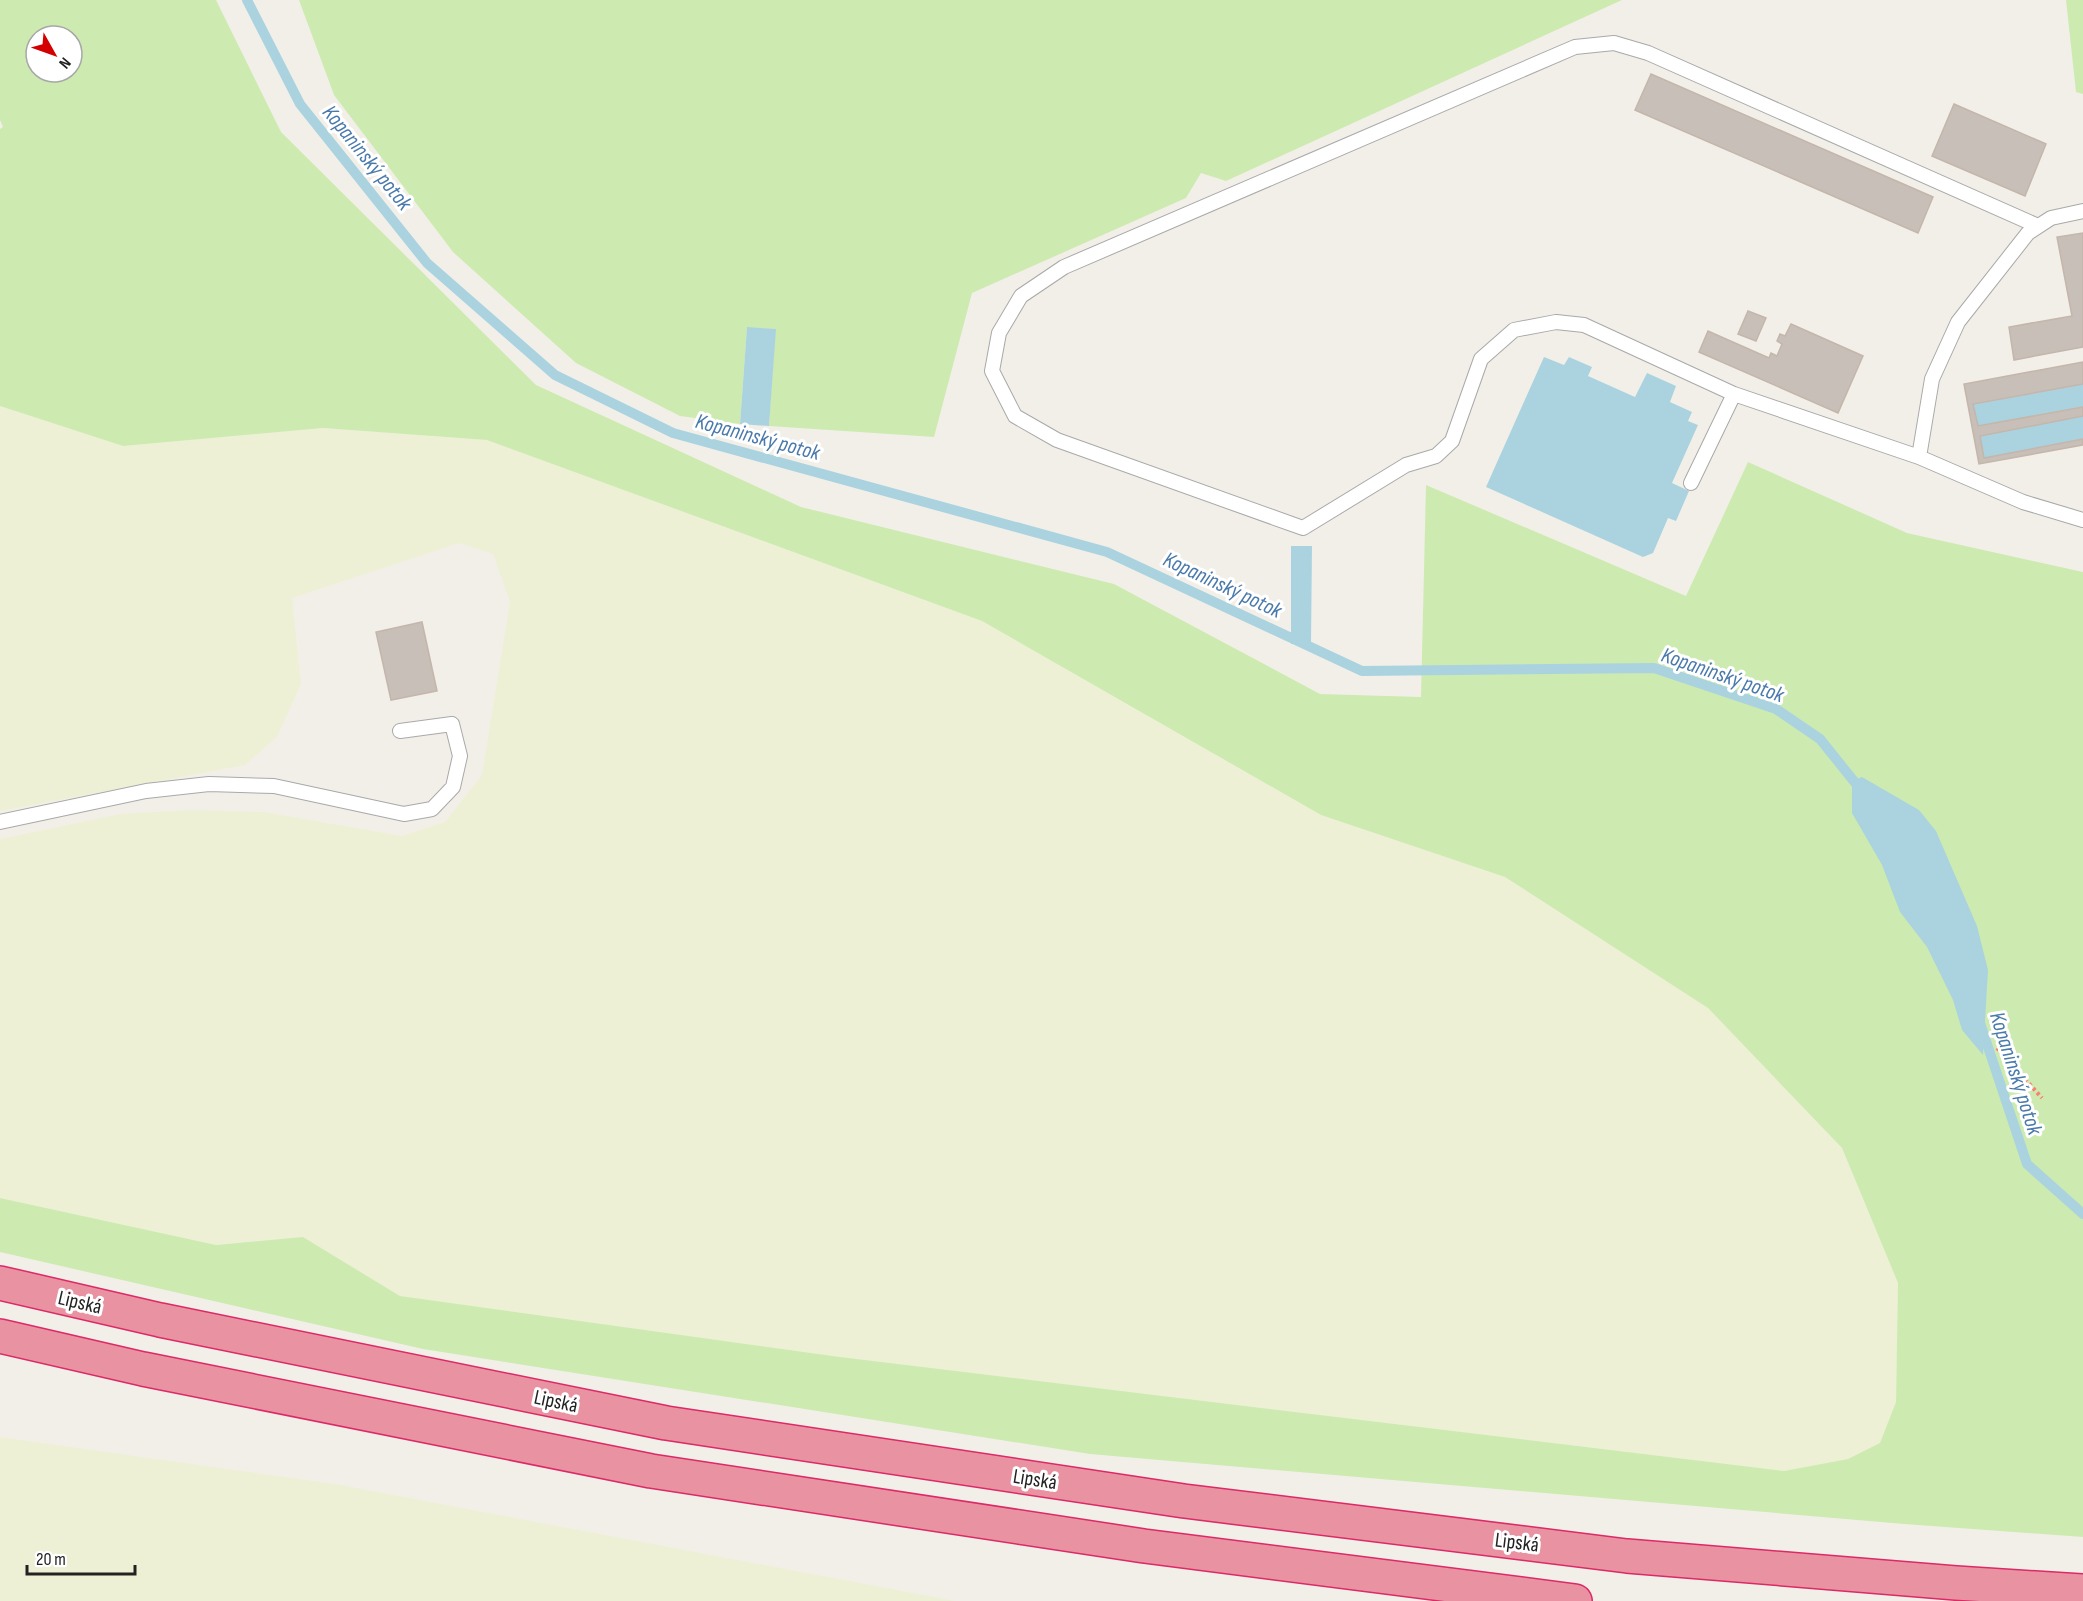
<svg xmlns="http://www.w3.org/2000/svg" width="2083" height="1601" font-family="'Sofia Sans Condensed',sans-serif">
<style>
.farmland{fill:#eef0d5}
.grass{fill:#cdebb0;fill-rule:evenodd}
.water{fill:#aad3df}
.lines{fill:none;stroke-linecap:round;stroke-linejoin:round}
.stream{stroke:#aad3df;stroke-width:10}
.building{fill:#c7bfb8;stroke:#c4b6ab;stroke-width:1.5}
.lane-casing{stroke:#a9a9a9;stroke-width:16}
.highway-casing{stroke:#dc2a67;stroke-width:36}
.path{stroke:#fa8072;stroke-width:4;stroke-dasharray:3 3;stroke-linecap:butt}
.lane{stroke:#fff;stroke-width:14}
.highway{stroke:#e892a2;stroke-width:33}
.labels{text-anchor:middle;stroke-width:6;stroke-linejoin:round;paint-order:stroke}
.street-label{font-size:21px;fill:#222;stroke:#fff}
.water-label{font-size:22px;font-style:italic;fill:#4a7aab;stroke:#fff}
</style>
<rect width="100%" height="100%" fill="#f2efe9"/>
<path class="farmland" d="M0,406L123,446L323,428L487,440L982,621L1321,815L1505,877L1708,1008L1842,1148L1898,1283L1896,1402L1880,1443L1848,1459L1784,1471L840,1357L400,1296L303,1237L216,1245L0,1198V839L120,814L189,810L264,812L402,836L445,822L482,775L510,602L493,554L459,543L292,598L301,684L277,737L245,765L0,811Z
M0,1437L335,1484L955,1601H0Z"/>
<path class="grass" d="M0,0H216L281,132L536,385L801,507L1114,584L1320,694L1421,697L1426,485L1686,596L1748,462L1907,533L2083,572V1537L1904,1524L1090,1454L423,1349L0,1252V1198L216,1245L303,1237L400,1296L840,1357L1784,1471L1848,1459L1880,1443L1896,1402L1898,1283L1842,1148L1708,1008L1505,877L1321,815L982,621L487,440L323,428L123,446L0,406V129L3,127L0,120ZM36,36H72V72H36Z
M299,0H1622L1226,181L1201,173L1186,198L972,293L934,437L769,426L775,329L747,328L740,424L680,416L576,363L453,252L334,95Z
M2066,0H2083V94L2076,92Z"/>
<path class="water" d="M747,327L776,329L769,426L740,424Z
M1544,357L1564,365L1569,357L1592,367L1588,376L1635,397L1647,373L1676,386L1670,402L1692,412L1688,421L1698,425L1672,483L1689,491L1676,521L1668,518L1653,553L1643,557L1486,487Z
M2083,384V407L1978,426L1973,404Z
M2083,416V439L1984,458L1980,436Z
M1291,546H1312L1311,644H1291Z
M1862,777L1919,810L1936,831L1977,926L1988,970L1983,1055L1962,1030L1953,1000L1927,947L1900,912L1882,865L1852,813V781Z"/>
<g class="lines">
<path class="stream" d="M247,0L300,104L427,263L555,375L673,433L1107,552L1362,671L1654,668L1776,709L1820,739L1861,790
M1980,1023L2027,1164L2083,1214"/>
</g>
<path class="building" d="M1651,74L1933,197L1918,233L1635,110Z
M1954,104L2046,144L2025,196L1932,156Z
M2083,233V347L2014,360L2009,327L2072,316L2057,237Z
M1748,311L1766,318L1756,341L1738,334Z
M1791,324L1863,356L1838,413L1699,352L1708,331L1769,358L1771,353L1777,356L1782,344L1777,341L1780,334L1785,336Z
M2083,362V384L1973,404L1978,426L2083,407V416L1980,436L1984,458L2083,439V445L1979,464L1964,384Z
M422,622L437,691L391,700L376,632Z"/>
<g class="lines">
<defs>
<path id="lane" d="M2038,226L1648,53L1614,43L1575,47L1064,267L1021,296L999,333L992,371L1015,416L1057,440L1303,528L1406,465L1436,456L1452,441L1481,359L1514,330L1556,322L1584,325L1734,394L1919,457L2023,502L2083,520
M1919,457L1932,379L1958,322L2028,233L2051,218L2083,211
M1691,483L1734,394
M0,822L146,791L209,784L274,786L404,814L432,809L453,787L460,756L452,724L400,731"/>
<path id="highway" d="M0,1283L160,1320L666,1423L1184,1501L1627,1556L1956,1583L2083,1591
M0,1336L143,1369L651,1471L1144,1546L1575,1601"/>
</defs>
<use href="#lane" class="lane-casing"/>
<use href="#highway" class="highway-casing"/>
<path class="path" d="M1997,1048L2042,1098"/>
<use href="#lane" class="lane"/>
<use href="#highway" class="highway"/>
</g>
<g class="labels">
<g class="street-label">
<text transform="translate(80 1302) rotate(13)" y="7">Lipská</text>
<text transform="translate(556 1401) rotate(12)" y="7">Lipská</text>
<text transform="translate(1035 1479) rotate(9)" y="7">Lipská</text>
<text transform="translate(1517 1542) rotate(7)" y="7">Lipská</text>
</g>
<g class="water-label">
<text transform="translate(368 157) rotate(51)" y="8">Kopaninský potok</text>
<text transform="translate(758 436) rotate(15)" y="8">Kopaninský potok</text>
<text transform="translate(1223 584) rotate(25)" y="8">Kopaninský potok</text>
<text transform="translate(1723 674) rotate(19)" y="8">Kopaninský potok</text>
<text transform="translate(2017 1073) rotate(72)" y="8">Kopaninský potok</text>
</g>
</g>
<g transform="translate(54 54) rotate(130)"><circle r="28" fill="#ffffff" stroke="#a7a7a7" stroke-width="1.5"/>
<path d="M0-4.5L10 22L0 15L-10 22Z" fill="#d40000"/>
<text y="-9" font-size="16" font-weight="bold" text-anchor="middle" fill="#222222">N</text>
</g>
<path d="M27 1565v9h108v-9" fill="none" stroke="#222222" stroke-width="3"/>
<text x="36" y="1565" font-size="18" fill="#222222" stroke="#ffffff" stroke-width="4.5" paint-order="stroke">20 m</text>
</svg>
